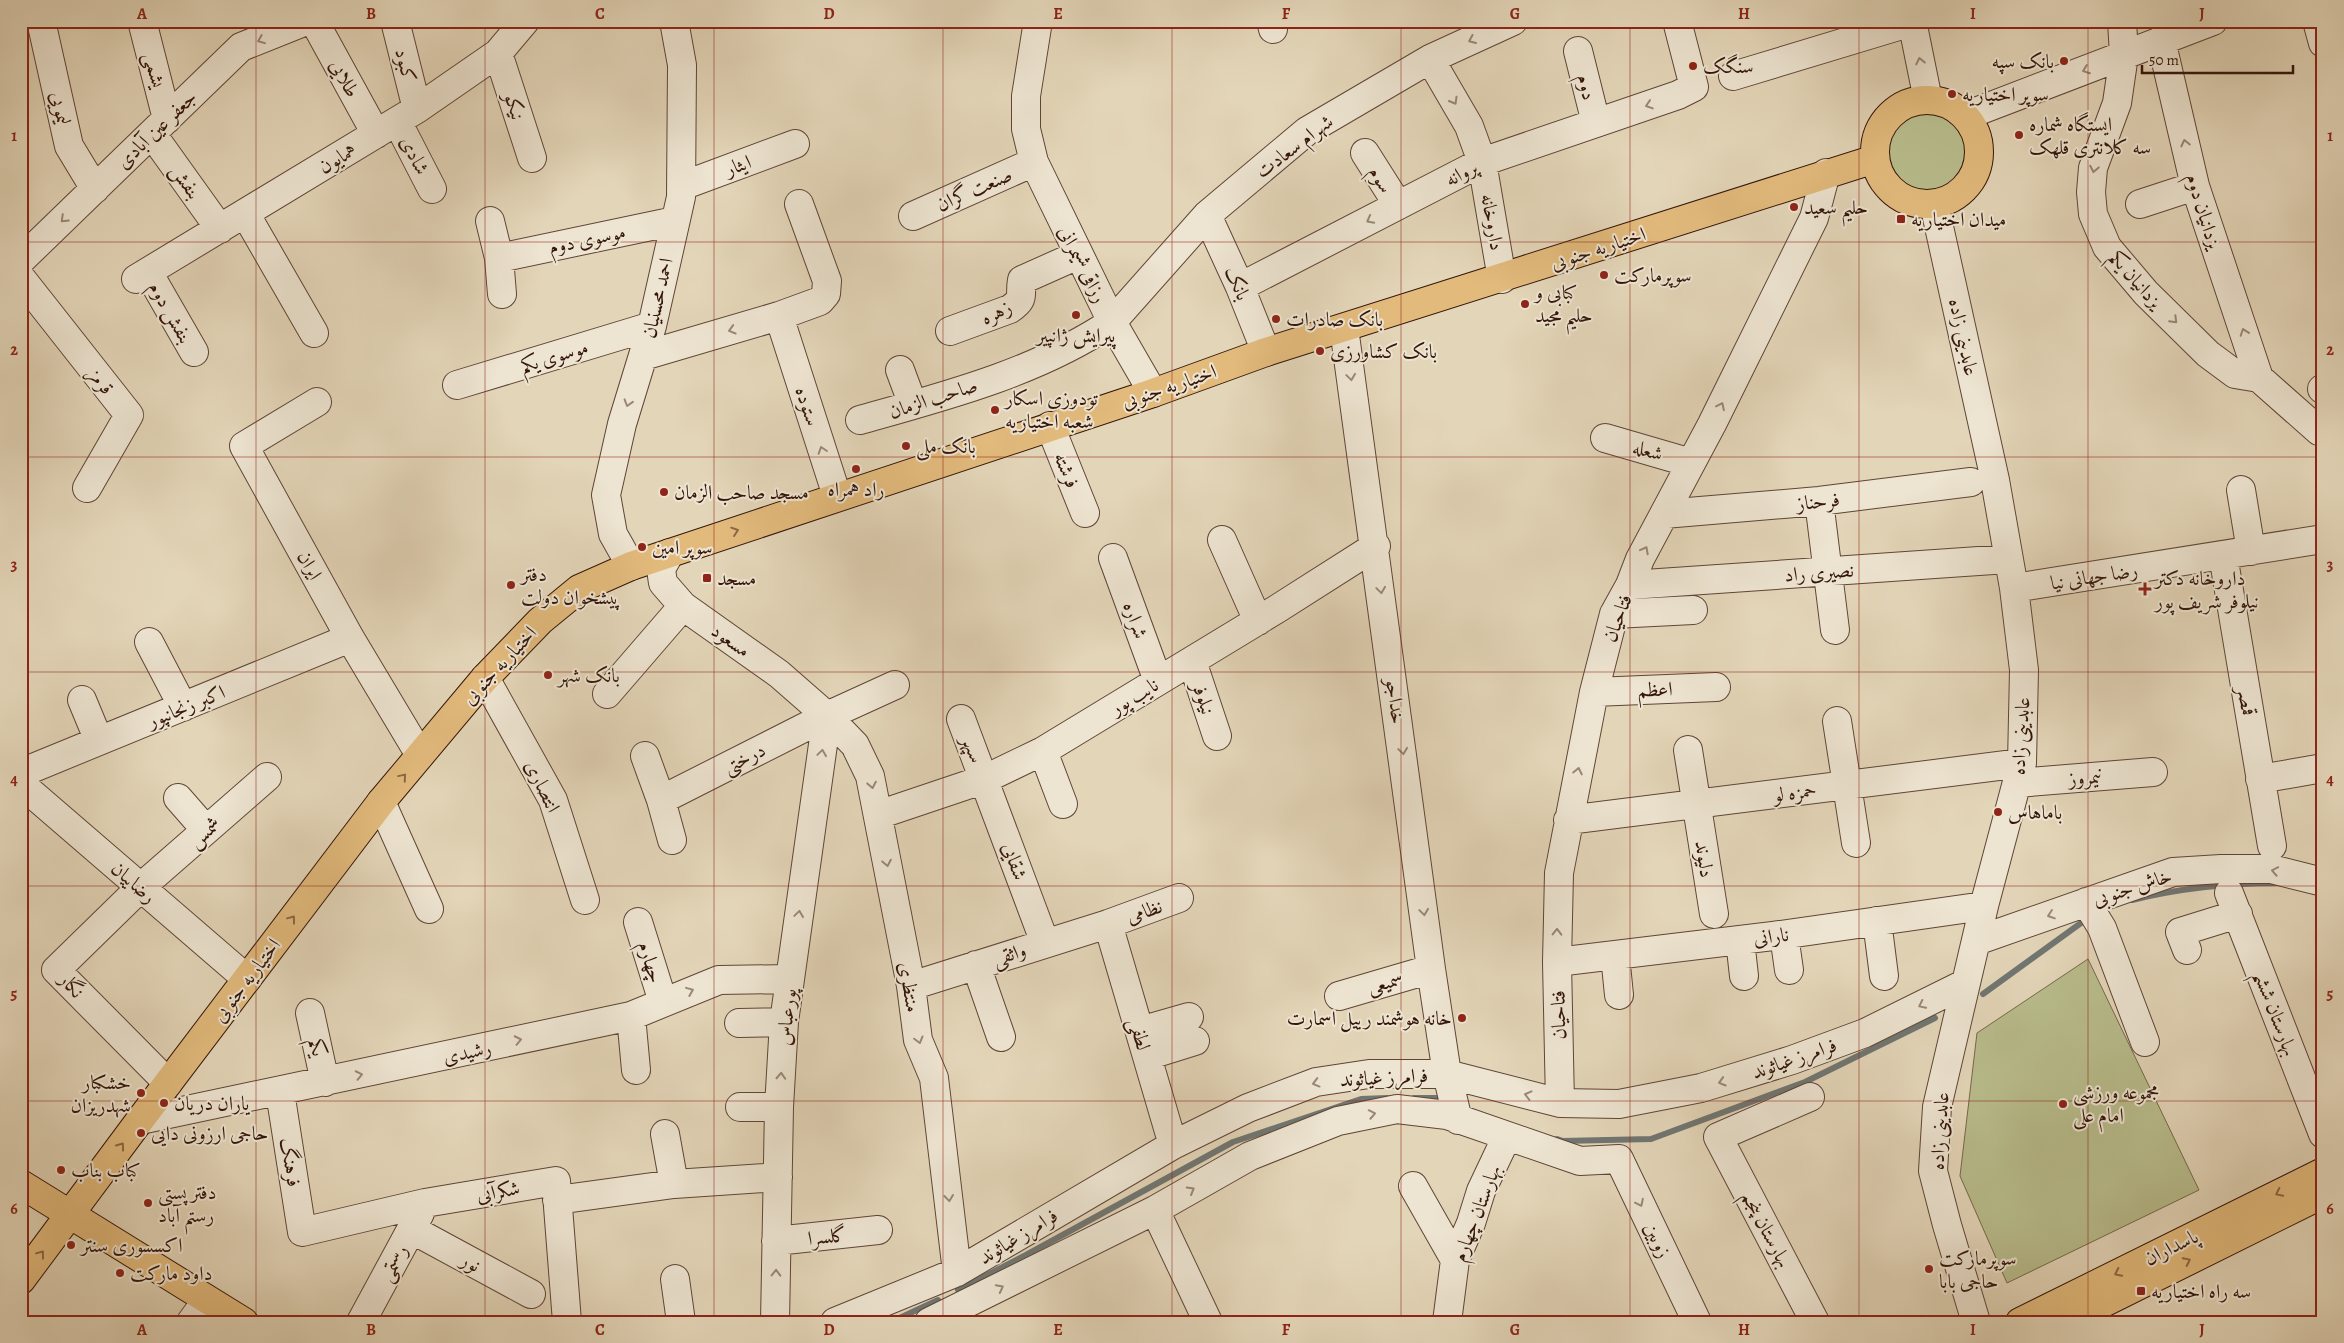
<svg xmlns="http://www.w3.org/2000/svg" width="2344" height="1343" font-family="Alegreya,Amiri,serif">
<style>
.green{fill:#b8bc8c;stroke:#76684b}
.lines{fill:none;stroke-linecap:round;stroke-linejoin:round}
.stream{stroke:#707672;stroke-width:6}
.minor-casing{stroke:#5f4536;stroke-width:30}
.major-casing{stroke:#33150a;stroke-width:30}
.minor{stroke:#ede4d1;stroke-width:28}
.major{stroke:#e2ba7c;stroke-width:28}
.oneway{stroke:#998777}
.oneway2{stroke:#8a6843}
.grid{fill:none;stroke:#8f2418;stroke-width:1;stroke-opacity:0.55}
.poi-dot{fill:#8f2418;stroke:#ede4d1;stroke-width:2}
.labels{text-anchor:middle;stroke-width:4;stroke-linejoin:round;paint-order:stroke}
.poi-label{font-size:20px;fill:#33150a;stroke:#ede4d1;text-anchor:start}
.street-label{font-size:20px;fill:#33150a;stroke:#ede4d1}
.neatline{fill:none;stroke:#8f2418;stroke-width:2}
.grid-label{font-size:16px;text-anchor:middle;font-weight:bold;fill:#8f2418}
</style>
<rect width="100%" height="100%" fill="#e3d5b8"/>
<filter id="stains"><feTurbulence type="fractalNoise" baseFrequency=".004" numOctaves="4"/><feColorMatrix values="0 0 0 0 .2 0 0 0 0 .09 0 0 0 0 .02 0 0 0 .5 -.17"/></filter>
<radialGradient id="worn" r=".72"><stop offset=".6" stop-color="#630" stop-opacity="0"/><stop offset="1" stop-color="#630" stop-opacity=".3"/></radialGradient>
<path class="green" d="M1885 153a43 43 0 1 1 86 0a43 43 0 1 1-86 0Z
M2088,959L2199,1190L2007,1283L1960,1176L1977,1033Z"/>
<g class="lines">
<path class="stream" d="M2132,900C2181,888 2228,883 2278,883
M1983,994L2081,923
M1414,1098H1441
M1557,1139L1563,1141L1651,1139L1805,1082L1935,1018
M958,1290L1026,1255L1233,1142L1361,1099L1387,1098
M891,1322L938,1300"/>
<defs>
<path id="minor" d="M41,21L69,146L95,189
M142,21L167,119
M314,21L376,134
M395,21L417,109
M1038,21L1026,96V129L1034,162L1112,322L1153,393
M1271,21L1273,29
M1912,21L1928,100
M2122,21L2124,55L2117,103L2093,168L2091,192L2093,214L2107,247L2146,293L2208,354L2235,374L2259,378L2319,431
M2317,21L2323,43
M2161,40L2195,186L2259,378
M1578,51L1596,123
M498,53L532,158
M1430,59L1469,126L1482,162L1502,279
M1733,76L1915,21
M1965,116L2213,21
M397,121L432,189
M152,134L220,229
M1365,153L1398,205
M682,186L795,144
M1934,204L1995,480L2014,588L2024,670L2022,763L1984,906L1937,1107L1933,1171L1947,1225L1976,1322
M2140,204L2195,186
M245,213L314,333
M1207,215L1240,287L1266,352
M913,216L1034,162
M490,221L499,258L502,294
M499,258L675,221
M21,260L241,47L306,21
M148,272L194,352
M21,278L129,415L87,488
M136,279L417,109L498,53L525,21
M1240,287L1482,162L1678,95L1694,87L1677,21
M779,316L837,496
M1344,328L1431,969L1447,1074L1458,1120
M950,331L1010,309C1026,298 1019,296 1022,280L1078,255
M643,356L779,316L820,301L826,294L827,281L799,204
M900,370L913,405
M457,385L652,326
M2322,389H2323
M317,402L244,446L350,638L420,755
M860,420C946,396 1038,372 1112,322L1207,215L1307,131L1430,59L1513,21
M1050,426L1085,513
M1605,438L1691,463
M2241,490L2251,551
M1819,501L1835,630
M1664,514L1819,501L1971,482
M1222,540L1258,621
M670,553L661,569L663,583L683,606L779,674L827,716L855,745L870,776L911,986L918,1040L934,1078L957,1272
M2223,555L2272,846
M1113,558L1158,681
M631,566L613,534L606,495L622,424L652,326L681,197L682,65L674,21
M1630,585L2008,559
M2014,588L2323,539
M1614,614L1693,610
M149,642L183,707
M1192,661L1217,736
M485,678L553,800L585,900
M1594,692L1716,687
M607,694L683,606
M82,700L99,741
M961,719L1045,943
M1837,721L1856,843
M1688,750L1714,914
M1043,751L1063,804
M645,756L661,800L672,840
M21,773L350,638
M2260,779L2323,768
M2017,783L2153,772
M21,784L247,979
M178,798L206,830
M661,800L827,716L895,685
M381,802L429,909
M878,815L985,779L1043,751L1277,609L1376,546
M1568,820L2022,763
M2229,893L2323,1134
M2086,902L2102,928L2145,1042
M1877,921L1884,976
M638,922L663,1002
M1108,924L1173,1145
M1784,935L1789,970
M1740,940L1744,976
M1976,941L2173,872L2221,869H2271L2323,882
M2187,950L2180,932L2238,914
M1615,955L1619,995
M1557,962L1773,936L1984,906
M976,965L1001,1037
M911,986L1108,924L1179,898
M1339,996L1431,969
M310,1013L325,1082
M631,1016L636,1070
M739,1023L784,1022
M1140,1031L1189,1017
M1147,1056L1195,1041
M168,1083L56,970L140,888L267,777
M280,1092L302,1232L425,1203L556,1181L567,1322
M1810,1097L1718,1137L1815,1322
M1560,1103L1557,962L1559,873L1594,692L1614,614L1630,585L1640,559L1712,424L1814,218L1826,173
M740,1107H779
M140,1120L631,1016L719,980L789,979
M665,1134L674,1184
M1413,1186L1455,1260
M557,1200L674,1184L778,1177
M1155,1210L1208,1322
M411,1229L531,1294
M776,1241L878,1230
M675,1279L681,1322
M191,1322L207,1300
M361,1322L420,1213
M775,1322L779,1107L784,1022L827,716
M835,1322L957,1272L1173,1145L1248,1108L1316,1082L1369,1074H1447L1560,1103L1619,1104L1701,1088L1792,1060L1865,1033L1966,983
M929,1322L1155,1210L1250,1156L1338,1121L1397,1109L1447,1115L1580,1161L1619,1159L1697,1322
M1447,1322L1455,1260L1471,1223L1481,1191L1507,1136"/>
<path id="major" d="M1875 152a52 52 0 1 1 104 0a52 52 0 1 1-104 0Z
M21,1184L244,1322
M21,1280L140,1120L381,802L485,678L540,621L579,589L631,566L1153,393L1266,352L1875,159
M2020,1322L2323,1172
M2065,1322L2323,1194"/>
</defs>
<use href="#minor" class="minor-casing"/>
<use href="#major" class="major-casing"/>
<use href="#minor" class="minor"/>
<use href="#major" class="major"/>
</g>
<defs><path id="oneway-chevron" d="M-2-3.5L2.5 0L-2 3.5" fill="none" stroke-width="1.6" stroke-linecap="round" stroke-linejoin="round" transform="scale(1.25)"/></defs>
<g class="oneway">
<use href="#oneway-chevron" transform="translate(261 40) rotate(158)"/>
<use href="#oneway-chevron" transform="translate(1472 40) rotate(156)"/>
<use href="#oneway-chevron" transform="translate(1920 61) rotate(-102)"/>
<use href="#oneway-chevron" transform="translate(2086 70) rotate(159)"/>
<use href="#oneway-chevron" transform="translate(1454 101) rotate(60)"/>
<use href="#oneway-chevron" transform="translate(1649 105) rotate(162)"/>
<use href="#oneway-chevron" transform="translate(2185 143) rotate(-103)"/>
<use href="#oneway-chevron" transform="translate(2094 169) rotate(101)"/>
<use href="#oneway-chevron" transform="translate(64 219) rotate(136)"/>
<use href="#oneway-chevron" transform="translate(1370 220) rotate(152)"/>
<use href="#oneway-chevron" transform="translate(2174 320) rotate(45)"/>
<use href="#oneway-chevron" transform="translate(732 330) rotate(164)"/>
<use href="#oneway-chevron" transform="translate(2244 332) rotate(-109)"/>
<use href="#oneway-chevron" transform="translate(1351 377) rotate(82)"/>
<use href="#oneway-chevron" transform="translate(628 403) rotate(107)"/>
<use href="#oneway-chevron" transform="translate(1721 406) rotate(-64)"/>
<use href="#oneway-chevron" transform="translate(822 450) rotate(-108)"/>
<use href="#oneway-chevron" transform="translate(1645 550) rotate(-62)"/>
<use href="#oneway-chevron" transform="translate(1381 590) rotate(82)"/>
<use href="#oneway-chevron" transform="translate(1403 751) rotate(82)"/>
<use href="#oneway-chevron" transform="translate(822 753) rotate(-82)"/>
<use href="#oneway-chevron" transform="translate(1578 771) rotate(-78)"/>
<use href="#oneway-chevron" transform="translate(872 785) rotate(79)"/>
<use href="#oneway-chevron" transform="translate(887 863) rotate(79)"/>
<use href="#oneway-chevron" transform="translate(2275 871) rotate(-169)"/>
<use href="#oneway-chevron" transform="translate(1424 912) rotate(82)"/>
<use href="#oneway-chevron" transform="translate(799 914) rotate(-82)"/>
<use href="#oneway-chevron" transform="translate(2051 915) rotate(161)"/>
<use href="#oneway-chevron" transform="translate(1557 932) rotate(-89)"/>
<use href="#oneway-chevron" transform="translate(690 991) rotate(-22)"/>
<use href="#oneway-chevron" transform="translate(1922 1005) rotate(154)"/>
<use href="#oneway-chevron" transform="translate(518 1040) rotate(-12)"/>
<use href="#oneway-chevron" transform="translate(919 1040) rotate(75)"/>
<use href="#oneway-chevron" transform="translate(359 1075) rotate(-12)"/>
<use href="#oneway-chevron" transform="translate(781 1076) rotate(-87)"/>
<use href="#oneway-chevron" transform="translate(1722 1082) rotate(163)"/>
<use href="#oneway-chevron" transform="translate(1316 1083) rotate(165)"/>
<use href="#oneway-chevron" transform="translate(1528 1095) rotate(-166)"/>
<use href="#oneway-chevron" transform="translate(1372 1114) rotate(-11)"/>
<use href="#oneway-chevron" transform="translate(1191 1190) rotate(-30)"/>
<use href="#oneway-chevron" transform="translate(949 1198) rotate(83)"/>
<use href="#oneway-chevron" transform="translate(1640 1203) rotate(64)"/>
<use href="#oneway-chevron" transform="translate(776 1273) rotate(-89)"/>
<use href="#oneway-chevron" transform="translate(1000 1288) rotate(-27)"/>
</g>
<g class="oneway2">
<use href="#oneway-chevron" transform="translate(735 531) rotate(-19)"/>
<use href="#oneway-chevron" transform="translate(403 777) rotate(-50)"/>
<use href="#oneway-chevron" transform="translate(292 919) rotate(-53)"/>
<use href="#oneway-chevron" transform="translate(121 1146) rotate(-54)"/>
<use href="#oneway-chevron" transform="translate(2279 1193) rotate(154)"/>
<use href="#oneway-chevron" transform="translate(41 1254) rotate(-53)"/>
<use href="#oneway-chevron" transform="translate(2187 1261) rotate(-26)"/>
<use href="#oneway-chevron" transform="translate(2118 1273) rotate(154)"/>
</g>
<path class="grid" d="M256,21V1322M485,21V1322M714,21V1322M943,21V1322M1172,21V1322M1401,21V1322M1630,21V1322M1859,21V1322M2088,21V1322M21,242H2323M21,457H2323M21,672H2323M21,886H2323M21,1101H2323"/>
<g class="poi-dot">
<circle cx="2064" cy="61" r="5"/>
<circle cx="1693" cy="66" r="5"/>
<circle cx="1952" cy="94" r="5"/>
<circle cx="2019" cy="135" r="5"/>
<circle cx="1794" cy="207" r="5"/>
<rect x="1896" y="214" width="10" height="10" rx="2.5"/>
<circle cx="1604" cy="275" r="5"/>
<circle cx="1525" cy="304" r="5"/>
<circle cx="1076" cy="315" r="5"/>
<circle cx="1276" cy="319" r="5"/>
<circle cx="1320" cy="351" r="5"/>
<circle cx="995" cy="410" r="5"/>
<circle cx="906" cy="446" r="5"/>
<circle cx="856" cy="469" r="5"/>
<circle cx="664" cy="492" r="5"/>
<circle cx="642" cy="547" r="5"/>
<rect x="702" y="573" width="10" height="10" rx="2.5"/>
<circle cx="511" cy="585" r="5"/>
<path d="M2142.5 581.5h5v5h5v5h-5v5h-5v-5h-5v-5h5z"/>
<circle cx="548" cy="675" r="5"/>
<circle cx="1998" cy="812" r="5"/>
<circle cx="1462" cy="1018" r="5"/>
<circle cx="141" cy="1093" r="5"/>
<circle cx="164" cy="1103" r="5"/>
<circle cx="2063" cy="1104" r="5"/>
<circle cx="141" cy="1133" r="5"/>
<circle cx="61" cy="1170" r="5"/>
<circle cx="148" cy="1203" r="5"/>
<circle cx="71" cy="1245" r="5"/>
<circle cx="1929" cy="1269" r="5"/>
<circle cx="120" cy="1273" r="5"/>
<rect x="2136" y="1286" width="10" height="10" rx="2.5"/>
</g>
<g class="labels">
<g class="poi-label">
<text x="2054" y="68" text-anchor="end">بانک سپه</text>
<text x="1703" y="73">سنگک</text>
<text x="1962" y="101">سوپر اختیاریه</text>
<text x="2029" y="131">ایستگاه شماره<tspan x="2029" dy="23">سه کلانتری قلهک</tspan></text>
<text x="1804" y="214">حلیم سعید</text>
<text x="1911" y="226">میدان اختیاریه</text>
<text x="1614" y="282">سوپرمارکت</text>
<text x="1535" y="299">کبابی و<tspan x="1535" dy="23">حلیم مجید</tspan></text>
<text x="1286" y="326">بانک صادرات</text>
<text x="1076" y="342" text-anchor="middle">پیرایش ژانپیر</text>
<text x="1330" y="358">بانک کشاورزی</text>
<text x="1005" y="405">تودوزی اسکار<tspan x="1005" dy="23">شعبه اختیاریه</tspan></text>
<text x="916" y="453">بانک ملی</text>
<text x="856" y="496" text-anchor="middle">راد همراه</text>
<text x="674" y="499">مسجد صاحب الزمان</text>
<text x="652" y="554">سوپر امین</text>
<text x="521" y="581">دفتر<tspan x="521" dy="23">پیشخوان دولت</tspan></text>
<text x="717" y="585">مسجد</text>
<text x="2155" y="585">داروخانه دکتر<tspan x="2155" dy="23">نیلوفر شریف پور</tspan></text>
<text x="558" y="682">بانک شهر</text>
<text x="2008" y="819">باماهاس</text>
<text x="1452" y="1025" text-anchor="end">خانه هوشمند رییل اسمارت</text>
<text x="131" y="1089" text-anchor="end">خشکبار<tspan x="131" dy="23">شهدریزان</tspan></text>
<text x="2073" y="1099">مجموعه ورزشی<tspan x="2073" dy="23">امام علی</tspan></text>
<text x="174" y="1110">یاران دریان</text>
<text x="151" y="1140">حاجی ارزونی دایی</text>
<text x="71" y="1177">کباب بناب</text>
<text x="158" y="1199">دفتر پستی<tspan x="158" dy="23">رستم آباد</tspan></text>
<text x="81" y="1252">اکسسوری سنتر</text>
<text x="1939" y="1265">سوپرمارکت<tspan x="1939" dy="23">حاجی بابا</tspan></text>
<text x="130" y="1280">داود مارکت</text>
<text x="2151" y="1298">سه راه اختیاریه</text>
</g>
<g class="street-label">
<text transform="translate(406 65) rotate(76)" y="7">کبود</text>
<text transform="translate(155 70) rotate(76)" y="7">یشمی</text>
<text transform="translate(345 78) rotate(61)" y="7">طلایی</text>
<text transform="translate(1587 87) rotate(76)" y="7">دوم</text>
<text transform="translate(515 106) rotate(72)" y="7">نیکو</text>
<text transform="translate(61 108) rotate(77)" y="7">لیمویی</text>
<text transform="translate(156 129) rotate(-44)" y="7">جعفر عین آبادی</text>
<text transform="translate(1294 146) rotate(-37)" y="7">شهرام سعادت</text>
<text transform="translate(415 155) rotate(63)" y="7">شادی</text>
<text transform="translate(337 158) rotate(-31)" y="7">همایون</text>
<text transform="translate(738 165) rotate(-20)" y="7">ایثار</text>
<text transform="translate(1461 173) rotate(-27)" y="7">پروانه</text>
<text transform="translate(1381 179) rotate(58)" y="7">سوم</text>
<text transform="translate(186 181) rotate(55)" y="7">بنفش</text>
<text transform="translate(974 189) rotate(-24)" y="7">صنعت گران</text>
<text transform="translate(2204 211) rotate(73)" y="7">یزدانیان دوم</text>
<text transform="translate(1493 222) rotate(80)" y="7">داروخانه</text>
<text transform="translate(587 239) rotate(-12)" y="7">موسوی دوم</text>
<text transform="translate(1598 248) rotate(-18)" y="7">اختیاریه جنوبی</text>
<text transform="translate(1083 264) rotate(63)" y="7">رزاقی شیمرانی</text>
<text transform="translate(2136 279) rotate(49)" y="7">یزدانیان یکم</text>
<text transform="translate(1238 283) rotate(67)" y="7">بانک</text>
<text transform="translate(657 298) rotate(-77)" y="7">احمد محسنیان</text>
<text transform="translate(171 312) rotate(60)" y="7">بنفش دوم</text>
<text transform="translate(996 312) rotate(-25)" y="7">زهره</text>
<text transform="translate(1964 337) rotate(78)" y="7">عابدینی زاده</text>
<text transform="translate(554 356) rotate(-17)" y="7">موسوی یکم</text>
<text transform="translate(101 380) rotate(52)" y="7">قرمز</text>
<text transform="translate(1169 386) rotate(-19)" y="7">اختیاریه جنوبی</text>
<text transform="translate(933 398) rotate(-18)" y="7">صاحب الزمان</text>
<text transform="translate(808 406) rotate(72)" y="7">ستوده</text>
<text transform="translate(1648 450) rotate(16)" y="7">شعله</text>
<text transform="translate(1067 470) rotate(68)" y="7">فرشته</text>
<text transform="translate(1818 501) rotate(-6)" y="7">فرحناز</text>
<text transform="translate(310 565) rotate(61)" y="7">ایران</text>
<text transform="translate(1819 572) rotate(-4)" y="7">نصیری راد</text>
<text transform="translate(2094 576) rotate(-9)" y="7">رضا جهانی نیا</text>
<text transform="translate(1617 618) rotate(-69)" y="7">فتاحیان</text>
<text transform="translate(1136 620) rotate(70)" y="7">شراره</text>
<text transform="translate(731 640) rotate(35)" y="7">مسعود</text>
<text transform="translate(499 665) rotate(-47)" y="7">اختیاریه جنوبی</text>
<text transform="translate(1655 689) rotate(-2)" y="7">اعظم</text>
<text transform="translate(1134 696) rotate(-31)" y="7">نایب پور</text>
<text transform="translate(1204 698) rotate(71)" y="7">نیلوفر</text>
<text transform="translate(1396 701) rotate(82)" y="7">خداجو</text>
<text transform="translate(2247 701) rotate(81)" y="7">قمصر</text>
<text transform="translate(186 706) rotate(-22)" y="7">اکبر زنجانپور</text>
<text transform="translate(2020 736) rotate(-86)" y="7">عابدینی زاده</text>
<text transform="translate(973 749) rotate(68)" y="7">سپهر</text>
<text transform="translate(744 758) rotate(-27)" y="7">درختی</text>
<text transform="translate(2085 777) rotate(-5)" y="7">نیمروز</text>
<text transform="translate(543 786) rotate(64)" y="7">انتصاری</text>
<text transform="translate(1795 792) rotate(-7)" y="7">حمزه لو</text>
<text transform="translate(204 832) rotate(-41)" y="7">شمس</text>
<text transform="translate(1705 859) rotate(81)" y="7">دلیوند</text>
<text transform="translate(1015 861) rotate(70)" y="7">شقایی</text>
<text transform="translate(134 882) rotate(41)" y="7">رضاییان</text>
<text transform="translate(2132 887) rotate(-18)" y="7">خاش جنوبی</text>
<text transform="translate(1144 911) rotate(-20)" y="7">نظامی</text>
<text transform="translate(1771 936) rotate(-7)" y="7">نارانی</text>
<text transform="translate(1009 954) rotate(-18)" y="7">واثقی</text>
<text transform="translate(651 962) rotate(73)" y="7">چهارم</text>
<text transform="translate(246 980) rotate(-53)" y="7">اختیاریه جنوبی</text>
<text transform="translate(1385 982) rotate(-16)" y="7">سمیعی</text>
<text transform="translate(72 985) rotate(49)" y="7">نگار</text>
<text transform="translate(910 987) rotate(81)" y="7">منتظری</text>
<text transform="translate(2276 1013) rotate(69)" y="7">بهارستان ششم</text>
<text transform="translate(1558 1015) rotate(-91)" y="7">فتاحیان</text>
<text transform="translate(786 1017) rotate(-84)" y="7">پورعباس</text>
<text transform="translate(1140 1034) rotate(74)" y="7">لطفی</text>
<text transform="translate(318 1047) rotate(78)" y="7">یکم</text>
<text transform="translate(467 1052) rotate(-12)" y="7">رشیدی</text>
<text transform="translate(1794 1058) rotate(-19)" y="7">فرامرز غیاثوند</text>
<text transform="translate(1384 1077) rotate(-3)" y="7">فرامرز غیاثوند</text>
<text transform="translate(1939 1131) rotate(-86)" y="7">عابدینی زاده</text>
<text transform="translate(291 1162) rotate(81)" y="7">فرهنگ</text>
<text transform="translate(498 1191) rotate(-10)" y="7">شکرآبی</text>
<text transform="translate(1476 1213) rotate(-69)" y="7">بهارستان چهارم</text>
<text transform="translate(1767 1229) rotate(62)" y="7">بهارستان پنجم</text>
<text transform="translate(827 1236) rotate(-6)" y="7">گلسرا</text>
<text transform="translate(1018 1236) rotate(-31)" y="7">فرامرز غیاثوند</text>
<text transform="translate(1658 1240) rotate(64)" y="7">زوبین</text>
<text transform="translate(2171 1247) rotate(-26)" y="7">پاسداران</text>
<text transform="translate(471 1262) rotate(28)" y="7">نور</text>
<text transform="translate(393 1263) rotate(-62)" y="7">رستمی</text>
</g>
</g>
<rect width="2344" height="1343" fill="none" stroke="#e3d5b8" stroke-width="55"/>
<path d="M2142 65v8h151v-8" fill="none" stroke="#33150a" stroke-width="2.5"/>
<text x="2149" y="65" font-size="15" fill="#33150a" stroke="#ede4d1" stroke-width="4" paint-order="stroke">50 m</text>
<rect x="28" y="28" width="2288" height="1288" class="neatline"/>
<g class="grid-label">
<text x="142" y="19">A</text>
<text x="371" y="19">B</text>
<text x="600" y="19">C</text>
<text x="829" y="19">D</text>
<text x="1058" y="19">E</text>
<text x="1286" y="19">F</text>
<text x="1515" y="19">G</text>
<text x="1744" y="19">H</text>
<text x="1973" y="19">I</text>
<text x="2202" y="19">J</text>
<text x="14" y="141">1</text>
<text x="2330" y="141">1</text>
<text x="14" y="355">2</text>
<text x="2330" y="355">2</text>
<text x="14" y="570">3</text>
<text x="2330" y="570">3</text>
<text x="14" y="785">4</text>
<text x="2330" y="785">4</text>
<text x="14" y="999">5</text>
<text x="2330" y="999">5</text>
<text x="14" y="1214">6</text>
<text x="2330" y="1214">6</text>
<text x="142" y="1335">A</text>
<text x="371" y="1335">B</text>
<text x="600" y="1335">C</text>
<text x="829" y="1335">D</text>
<text x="1058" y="1335">E</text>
<text x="1286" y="1335">F</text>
<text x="1515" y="1335">G</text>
<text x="1744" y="1335">H</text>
<text x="1973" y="1335">I</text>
<text x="2202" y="1335">J</text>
</g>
<rect width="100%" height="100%" filter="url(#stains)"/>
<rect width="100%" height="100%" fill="url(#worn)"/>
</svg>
